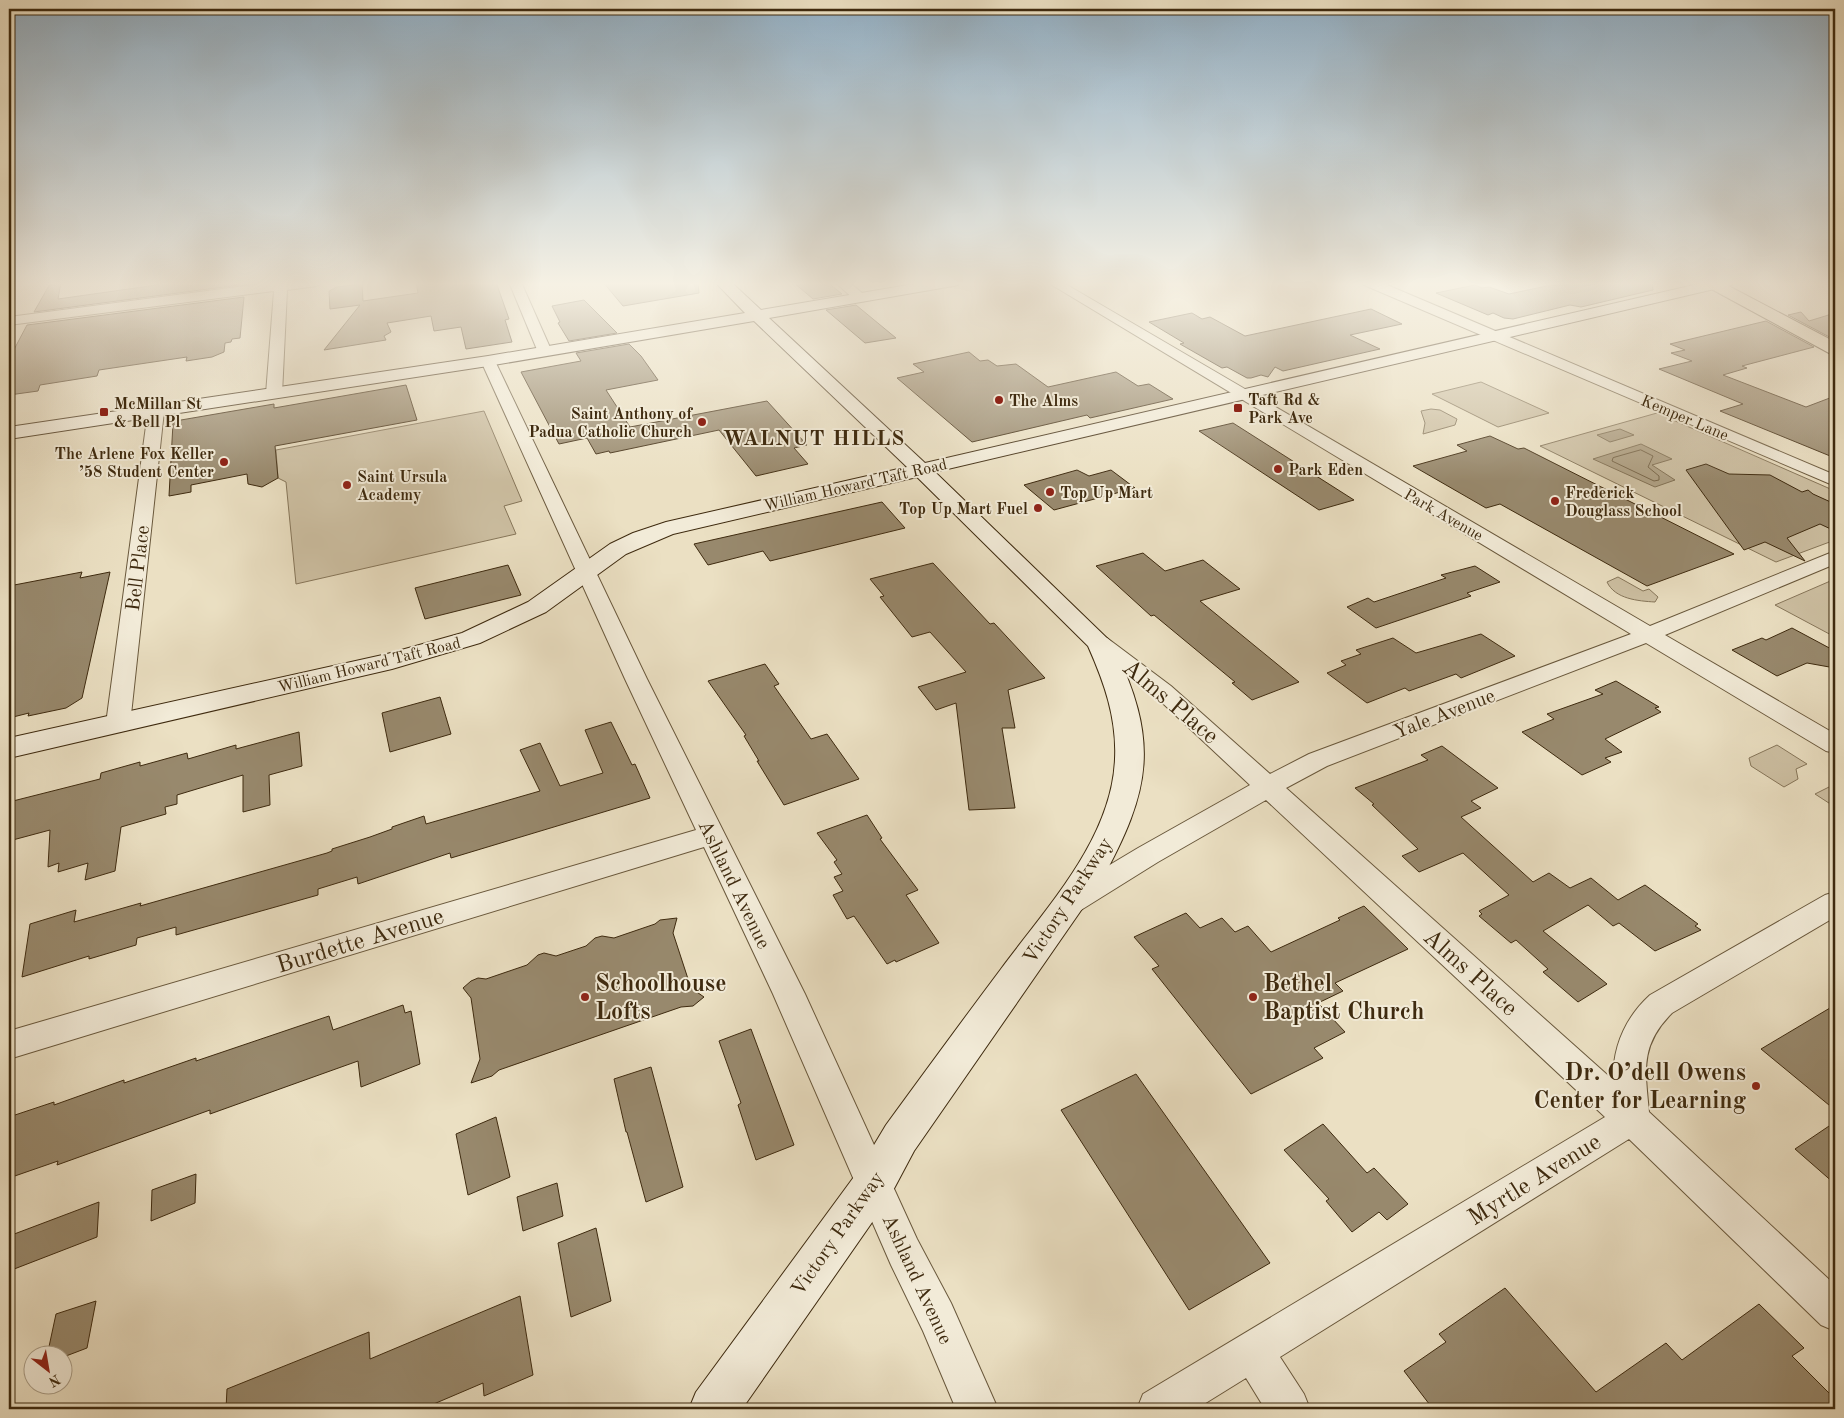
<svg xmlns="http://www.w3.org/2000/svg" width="1844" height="1418" font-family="'Old Standard TT',serif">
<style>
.green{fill:#cec1a4;stroke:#86765a}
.water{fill:#b0a286;stroke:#827256}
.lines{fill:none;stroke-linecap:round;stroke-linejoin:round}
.shore{stroke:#77664a;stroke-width:1}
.building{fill:#98896d;stroke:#3e2a0f}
.street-casing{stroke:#69583c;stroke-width:2}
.secondary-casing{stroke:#3e2a0f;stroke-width:2}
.primary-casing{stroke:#3e2a0f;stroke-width:2}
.street{fill:#f2ebd8;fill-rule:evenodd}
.secondary{fill:#f2ebd8;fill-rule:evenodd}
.primary{fill:#ebe0c3;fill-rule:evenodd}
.poi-dot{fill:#8f2418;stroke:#f2ebd8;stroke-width:2}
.labels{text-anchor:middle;stroke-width:4;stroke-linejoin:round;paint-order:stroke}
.far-poi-label{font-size:16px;font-weight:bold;fill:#3e2a0f;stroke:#f2ebd8;text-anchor:start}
.far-street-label{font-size:16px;fill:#3e2a0f;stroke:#f2ebd8}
.street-label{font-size:20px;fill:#3e2a0f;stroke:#f2ebd8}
.far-district-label{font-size:21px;font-weight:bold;letter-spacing:1px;fill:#3e2a0f;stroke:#f2ebd8}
.near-street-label{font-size:24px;fill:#3e2a0f;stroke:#f2ebd8}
.near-poi-label{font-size:24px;font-weight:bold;fill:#3e2a0f;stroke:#f2ebd8;text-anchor:start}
</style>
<rect width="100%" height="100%" fill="#ebe0c3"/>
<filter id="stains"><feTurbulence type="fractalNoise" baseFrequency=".004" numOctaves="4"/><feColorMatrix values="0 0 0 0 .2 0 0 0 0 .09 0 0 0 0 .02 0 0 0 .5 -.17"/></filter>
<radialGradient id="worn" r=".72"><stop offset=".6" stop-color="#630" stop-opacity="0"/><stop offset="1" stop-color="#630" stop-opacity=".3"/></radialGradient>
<path class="green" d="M1481,382L1549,413L1498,427L1432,394Z
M1431,409L1440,410L1457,419L1455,425L1423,434L1425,423L1421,411Z
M484,411L522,501L504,506L516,534L296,584L286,482L278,478L276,450Z
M1657,413L1835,491V540L1776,562L1540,446Z
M1618,577L1643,591L1649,589L1658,597L1655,602C1638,601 1615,599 1607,582Z
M1835,579V637L1775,605Z
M1777,745L1807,764L1796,769L1798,779L1784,787L1751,766L1749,758Z
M1835,784V807L1815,794Z"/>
<path class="water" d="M1620,429L1634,435L1610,442L1597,435Z
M1641,444L1672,459L1652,465L1675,480L1655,487L1593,459Z"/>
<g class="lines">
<path class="shore" d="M1641,450L1653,456L1648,467L1659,476V480L1654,481L1612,461L1613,458Z"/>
</g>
<path class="building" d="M51,282H61L58,299L164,284V282H246V284L34,312Z
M416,282H496L509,319L505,320L512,342L466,349L461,327L434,331L431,316L387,323L391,332L384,336L386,340L324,350L360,305L330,309L329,291L337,287L362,284L363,301L418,293Z
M603,282H698L699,293L623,306Z
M793,282H827L842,294L813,299Z
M1576,282H1652L1653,290L1581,307L1570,305L1513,319L1504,318L1493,313L1488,315L1436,293L1475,285L1482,288L1489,287L1509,294L1547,286L1562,285Z
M244,297L240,338L232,339L231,342L225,343L224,352L212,357L186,361L187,357L99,370L97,376L40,385L38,391L9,395V359L27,325Z
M584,300L617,333L569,341L558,323L560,322L552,306Z
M856,305L896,338L865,343L826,310Z
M1371,309L1402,324L1350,335L1380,349L1283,371L1275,367L1268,377L1261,375L1251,378H1247L1227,367L1222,368L1180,344L1184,343L1149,322L1192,313L1202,319L1210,317L1245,336Z
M1801,312L1809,321L1835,313V340L1788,315Z
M1766,321L1814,347L1742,366L1747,368L1723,375L1806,407L1835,396V458L1720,411L1743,404L1659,369L1692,361L1671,353L1685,350L1670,344Z
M629,344L641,356L658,380L606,390L630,427L767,401L807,445L794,448L808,464L756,476L719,430L610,453L609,451L596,454L587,438L559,444L521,372L581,361L576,353Z
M969,352L980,361L988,360L997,366L1016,364L1048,387L1116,372L1138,386L1149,384L1173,399L1090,418L1087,415L972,442L897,378L924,372L913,364Z
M406,385L417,420L275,446L278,478L262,487L248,484L247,474L191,485V492L169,496L173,423L181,420L274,404V408Z
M1233,423L1354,500L1319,510L1199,431Z
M1490,436L1518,449L1524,448L1734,554L1647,586L1500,504L1486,508L1413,466L1467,451L1457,445Z
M1706,464L1729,474L1770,475L1802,492L1808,490L1813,494L1835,504V531L1820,524L1787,538L1805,561L1765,542L1744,550L1686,470Z
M1077,470L1089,476L1111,470L1135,488L1054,510L1024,485Z
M882,502L905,528L770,561L763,551L708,565L694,544Z
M1143,553L1165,571L1203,560L1240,589L1200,601L1299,682L1252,700L1232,683L1235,682L1154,615L1151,616L1096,566Z
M933,563L990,624L994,623L1045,678L1008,690L1015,728H1002L1015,808L969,810L956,703L936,710L918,687L966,672L930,632L912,637L880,597L884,596L870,579Z
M508,565L521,595L425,619L415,588Z
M1475,566L1500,582L1467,593L1471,596L1376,628L1347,607L1368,598L1374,602L1446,578L1441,575Z
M82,572L80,578L110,572L82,698L66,708L28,716L29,713L9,718V586Z
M1792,628L1835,651V668L1807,663L1777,676L1732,650L1762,638L1766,640Z
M1481,634L1515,656L1461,678L1456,674L1409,691L1405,688L1367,703L1327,673L1346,665L1341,661L1361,654L1356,650L1393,638L1416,653Z
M765,664L779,684L774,686L811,739L827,734L859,779L784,805L757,761H759L744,736L746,735L708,681Z
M1616,681L1659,707L1655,708L1661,712L1605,739L1622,752L1605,758L1611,762L1582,775L1522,732L1554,719L1547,714L1603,694L1595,690Z
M440,697L451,734L390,752L382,713Z
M611,722L632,765L635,764L650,798L451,858L450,853L358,884L357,877L318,889V895L176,935V927L137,938L136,945L89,959V956L22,977L30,924L76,910L74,922L141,903L140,906L327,853L332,851V849L370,837L392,829V827L424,816L426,824L540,791L520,750L540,743L560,786L603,773L585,730Z
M299,732L302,766L269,775L270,805L243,812V775L177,795V804L165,807L166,814L121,827L115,871L85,880L88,863L58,872L59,863L48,867L50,830L9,841V802L100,779L101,773L140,762V766L187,753L188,759L236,745V749Z
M1442,746L1498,788L1471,801L1481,808L1461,817L1533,882L1549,873L1570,888L1591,878L1618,900L1645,885L1698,924L1695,926L1701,930L1655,951L1619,923L1613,926L1588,905L1543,931L1607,984L1578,1002L1543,972L1548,969L1516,940L1511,943L1479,916L1482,914L1479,911L1509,895L1463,853L1419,872L1402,856L1418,849L1372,805L1374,804L1355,788L1428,760L1421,755Z
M867,815L882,838L880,839L918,890L906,895L939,943L896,962L895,960L887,964L854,916L847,919L833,895L843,891L834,877L842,874L834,862L837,860L817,833Z
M1364,906L1408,949L1335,983L1343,991L1318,1003L1345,1032L1314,1048L1323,1058L1251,1094L1152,969L1159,966L1134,937L1186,913L1200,928L1222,918L1235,932L1248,926L1271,952L1340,920L1338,918Z
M677,918L673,933L691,988L704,997L693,1006L681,1007L499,1070L492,1076L471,1083L480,1059L471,998L463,988L471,981L478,978L486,979L527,965L538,955L544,953L556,956L586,946L595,938L602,936L614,938L655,924L660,920Z
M403,1005L405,1013L411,1011L420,1064L361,1087L358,1061L210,1114V1110L57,1165L58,1161L9,1178V1117L54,1102V1105L124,1080V1083L196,1058V1061L329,1016L333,1030Z
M1835,1005V1110L1761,1049Z
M751,1029L794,1145L756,1160L738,1105L741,1103L719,1041Z
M651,1067L683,1187L646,1202L627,1132H626L614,1079Z
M1136,1074L1270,1263L1189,1310L1061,1110Z
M496,1117L510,1177L468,1195L456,1134Z
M1835,1122V1184L1795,1149Z
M1323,1124L1367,1173L1374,1168L1408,1204L1387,1220L1379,1212L1352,1232L1326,1201L1329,1199L1284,1150Z
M196,1174L195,1203L151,1221L152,1190Z
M557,1183L563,1216L523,1231L517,1197Z
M99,1202L97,1237L9,1271V1236Z
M596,1228L611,1301L571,1317L558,1243Z
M1505,1288L1596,1392L1666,1343L1682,1360L1759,1304L1804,1348L1792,1356L1835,1399V1409H1433L1404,1371L1446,1342L1439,1334Z
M520,1296L533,1375L484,1396L483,1383L422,1409H226L227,1389L369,1332L370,1359Z
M96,1301L87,1348L66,1356H47L56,1314Z"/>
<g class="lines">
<defs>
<path id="street" d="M275,282H323L317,286L287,290L282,394L280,397H268L266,394L274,291L9,325V317Z
M509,282H521L552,352L550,355H540L538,352Z
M835,282H849L868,298L866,301H856Z
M1047,282H1062L1650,626L1835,551V564L1665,635L1835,734V753L1826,751L1646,643L1327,766L1286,788L1613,1080C1613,1046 1625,1018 1650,995L1825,895L1835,892V917L1672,1013C1640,1045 1645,1070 1649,1112L1835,1285V1331L1821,1325L1629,1139L1280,1357L1304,1394L1310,1409H1265L1246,1378L1196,1409H1137L1143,1394L1605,1117L1266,800L1158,862L1081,910L1071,913L1061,910L1057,902L1061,894L1138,848L1250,785L1155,696L1091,648L1088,643L1091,638L1099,636L1107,638L1171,686L1270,774L1309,754L1631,634Z
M1363,282H1380L1835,475V486L1364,285Z
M488,357L493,358L495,361L647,679L805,994L917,1239L951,1303L998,1409H956L923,1331L891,1265L773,994L704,847L9,1059V1031L696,830L625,679L481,361L483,358Z
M156,406L162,408L164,411L130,724L127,730L118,732L109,730L106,724L148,411L150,408Z"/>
<path id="secondary" d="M715,282H731L761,310L926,282H960L958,285L953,286L769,318L925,463L1707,282H1734L1732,285L1727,286L935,472L1112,643C1160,741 1152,789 1100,883L914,1151L889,1198L742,1409H689L696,1392L859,1170L886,1125C924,1073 962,1021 1001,969C1046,908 1112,839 1115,759C1117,718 1104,682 1088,646L917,477L673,534L626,554L546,612L480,643L392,669L9,758V738L387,654L462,633L528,602L610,544L633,533L666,522L907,467L754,321L488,366L9,439V427L488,356L745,313Z"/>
<path id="primary" d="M1702,282H1721L1835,342V354L1829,353L1704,285Z"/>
</defs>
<use href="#street" class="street-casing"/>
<use href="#secondary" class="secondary-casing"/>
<use href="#primary" class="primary-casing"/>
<use href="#street" class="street"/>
<use href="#secondary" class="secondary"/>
<use href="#primary" class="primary"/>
</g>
<linearGradient id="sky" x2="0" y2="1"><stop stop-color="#91adc1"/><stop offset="0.59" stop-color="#f6f1e4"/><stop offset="1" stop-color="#f6f1e4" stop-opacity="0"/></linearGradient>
<rect width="1844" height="481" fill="url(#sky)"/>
<g class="poi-dot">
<circle cx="999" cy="400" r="5"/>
<rect x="1233" y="403" width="10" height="10" rx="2.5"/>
<rect x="99" y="407" width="10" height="10" rx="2.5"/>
<circle cx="702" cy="422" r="5"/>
<circle cx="224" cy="462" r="5"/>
<circle cx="1278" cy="469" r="5"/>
<circle cx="347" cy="485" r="5"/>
<circle cx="1050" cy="492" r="5"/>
<circle cx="1555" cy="501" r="5"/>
<circle cx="1038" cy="508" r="5"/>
<circle cx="585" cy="997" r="5"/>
<circle cx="1253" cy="997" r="5"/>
<circle cx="1756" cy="1086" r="5"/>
</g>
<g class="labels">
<g class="far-poi-label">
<text x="1248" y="405">Taft Rd &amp;<tspan x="1248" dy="18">Park Ave</tspan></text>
<text x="1009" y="406">The Alms</text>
<text x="114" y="409">McMillan St<tspan x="114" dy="18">&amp; Bell Pl</tspan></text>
<text x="692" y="419" text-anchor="end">Saint Anthony of<tspan x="692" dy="18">Padua Catholic Church</tspan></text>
<text x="214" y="459" text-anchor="end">The Arlene Fox Keller<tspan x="214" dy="18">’58 Student Center</tspan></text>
<text x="1288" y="475">Park Eden</text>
<text x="357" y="482">Saint Ursula<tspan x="357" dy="18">Academy</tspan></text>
<text x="1060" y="498">Top Up Mart</text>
<text x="1565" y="498">Frederick<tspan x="1565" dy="18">Douglass School</tspan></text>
<text x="1028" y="514" text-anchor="end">Top Up Mart Fuel</text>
</g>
<g class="far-street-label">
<text transform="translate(1685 417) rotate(23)" y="6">Kemper Lane</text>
<text transform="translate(855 484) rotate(-13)" y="6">William Howard Taft Road</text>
<text transform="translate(1444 514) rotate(30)" y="6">Park Avenue</text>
<text transform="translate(369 664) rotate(-14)" y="6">William Howard Taft Road</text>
</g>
<g class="street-label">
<text transform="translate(137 568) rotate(-83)" y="7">Bell Place</text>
<text transform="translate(1444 713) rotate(-21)" y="7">Yale Avenue</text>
<text transform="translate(735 884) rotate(64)" y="7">Ashland Avenue</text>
<text transform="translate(1067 900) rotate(-57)" y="7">Victory Parkway</text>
<text transform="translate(837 1233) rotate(-55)" y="7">Victory Parkway</text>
<text transform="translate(918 1279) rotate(65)" y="7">Ashland Avenue</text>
</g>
<g class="far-district-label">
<text x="814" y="445">WALNUT HILLS</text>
</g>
<g class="near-street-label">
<text transform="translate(1171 701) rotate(40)" y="8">Alms Place</text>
<text transform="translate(360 940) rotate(-17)" y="8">Burdette Avenue</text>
<text transform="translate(1471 972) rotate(42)" y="8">Alms Place</text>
<text transform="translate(1534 1179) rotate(-32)" y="8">Myrtle Avenue</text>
</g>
<g class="near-poi-label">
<text x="595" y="991">Schoolhouse<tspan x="595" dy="28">Lofts</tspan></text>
<text x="1263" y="991">Bethel<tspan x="1263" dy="28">Baptist Church</tspan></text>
<text x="1746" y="1080" text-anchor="end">Dr. O’dell Owens<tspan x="1746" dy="28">Center for Learning</tspan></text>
</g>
</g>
<rect width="1844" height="1418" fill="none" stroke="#ebe0c3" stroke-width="30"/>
<rect x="10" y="10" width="1824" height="1398" fill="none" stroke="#3e2a0f" stroke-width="2.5"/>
<rect x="15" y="15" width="1814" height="1388" fill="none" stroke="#3e2a0f"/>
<g transform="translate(48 1370) rotate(149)"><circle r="24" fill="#f2ebd8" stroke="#aa9e88"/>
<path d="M0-4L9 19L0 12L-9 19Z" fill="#8f2418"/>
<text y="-8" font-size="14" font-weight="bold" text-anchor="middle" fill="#3e2a0f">N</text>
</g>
<rect width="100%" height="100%" filter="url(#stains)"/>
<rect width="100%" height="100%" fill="url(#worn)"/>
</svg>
